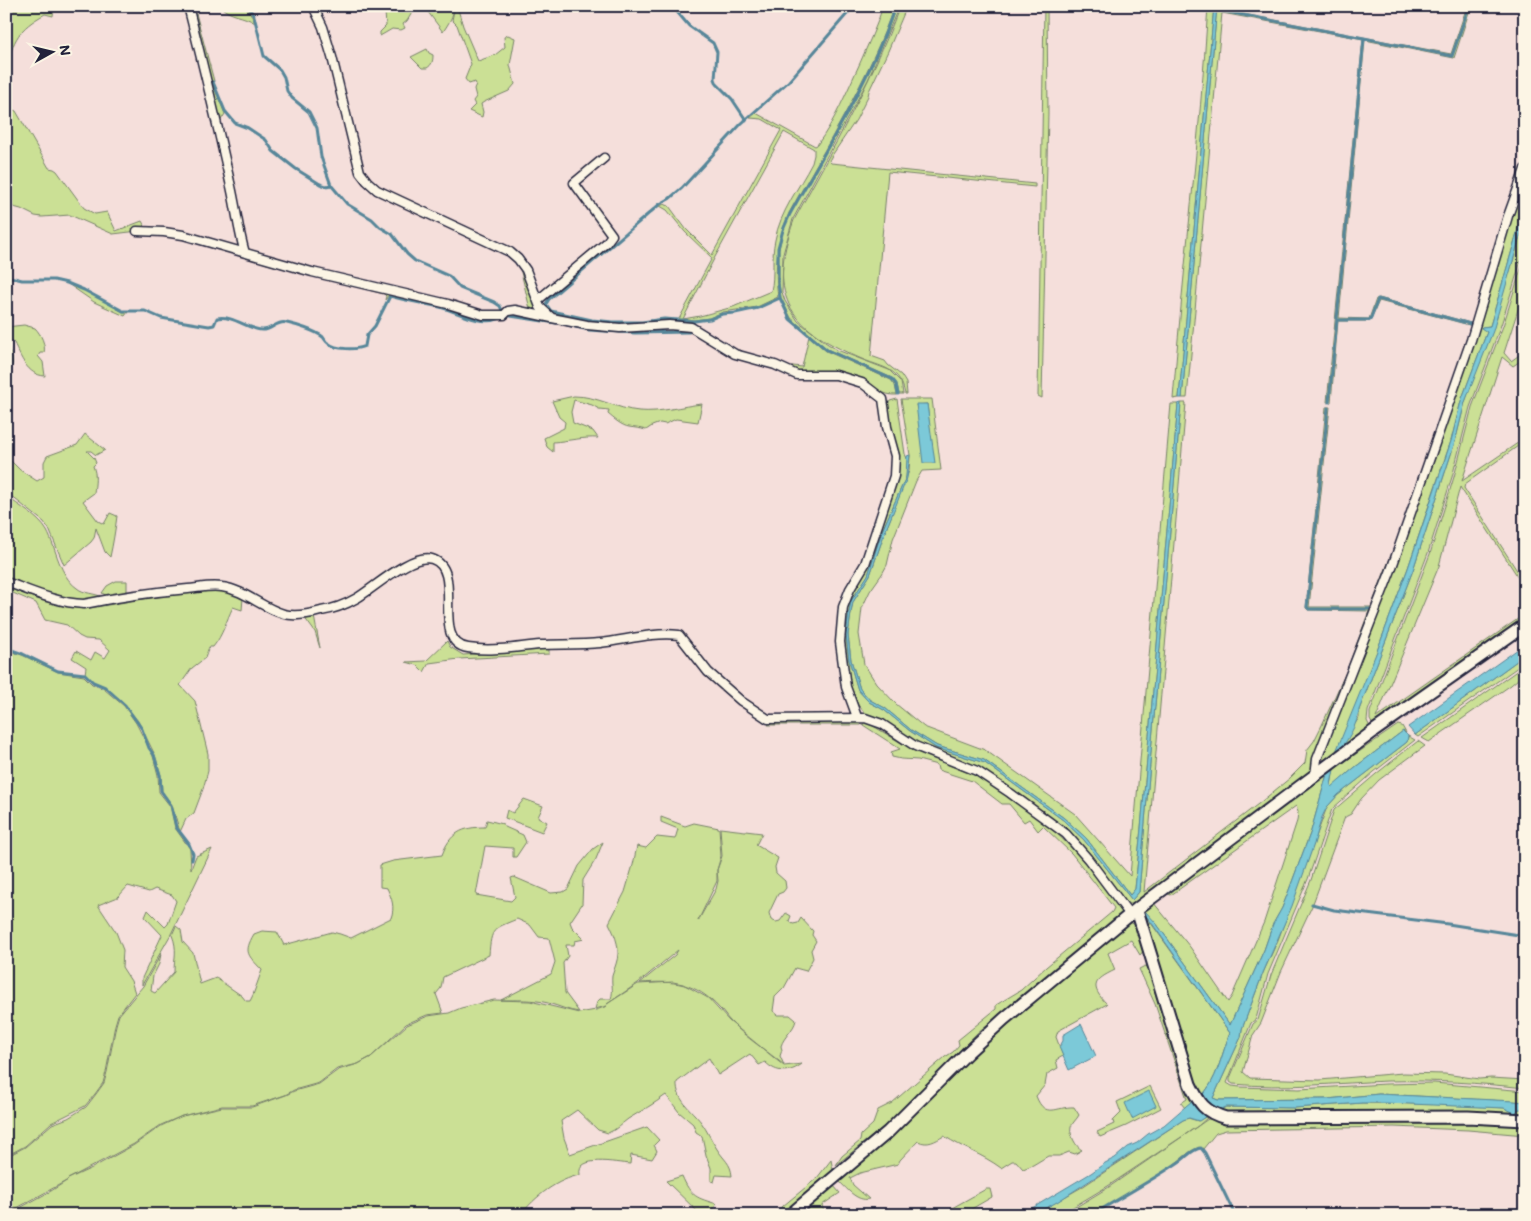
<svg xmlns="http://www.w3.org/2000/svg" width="1531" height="1221" font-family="Mali,sans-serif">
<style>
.green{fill:#cbe095;stroke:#768168;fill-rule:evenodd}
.water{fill:#7bc9d8;stroke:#578699}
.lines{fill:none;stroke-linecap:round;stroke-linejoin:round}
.stream{stroke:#578699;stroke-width:3}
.minor-casing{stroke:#22223b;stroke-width:11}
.secondary-casing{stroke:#22223b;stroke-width:15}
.minor{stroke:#fcf5e5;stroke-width:8}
.secondary{stroke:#fcf5e5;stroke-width:11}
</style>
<rect width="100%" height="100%" fill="#f5dfdb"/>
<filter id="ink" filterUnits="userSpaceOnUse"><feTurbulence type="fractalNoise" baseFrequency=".02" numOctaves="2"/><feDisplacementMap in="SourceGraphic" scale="10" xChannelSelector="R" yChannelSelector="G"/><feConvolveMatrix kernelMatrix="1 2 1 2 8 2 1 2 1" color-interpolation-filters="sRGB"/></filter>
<g filter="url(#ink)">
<path class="green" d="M6,6H54L53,16L45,14C18,29 14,39 6,68Z
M191,6H194L214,81L212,82L225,114L219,123Z
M220,6H247L255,23C244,15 230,17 220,6Z
M388,6H416L407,21L403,24L405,28L401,30L392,29L380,36V32L386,26L385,12L387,10Z
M419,6H454C454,16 448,24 443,32L425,8Z
M455,6H457L463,26L478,61L495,55L505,47L504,37L508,35L515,38L510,65L515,84L509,91L484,102L481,104L483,112L482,117L469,111L475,105L473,101L476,97L474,89L476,84L475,82L469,84L465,79L471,64L457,25L452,20Z
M883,6H894C870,77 825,148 789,213C777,241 774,268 778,297L757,307L723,312L709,318L694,320L679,319L712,258L685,232L667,210L660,206L664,204L669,206L686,229L712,255L781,130L762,119L750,118L756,113L815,146L817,145C835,121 847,91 860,63C868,44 877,26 883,6ZM784,132L814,149V155L812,163C799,188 780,212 775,240C771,257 775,274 771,291L733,307L700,316L683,319L715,257Z
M896,6H899L868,80L793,219L783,254L782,292L785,301L798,321L825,342L837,350L889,370L901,382L903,394H899L897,384L892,378L827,349L791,318L781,298L779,283V249L783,231L790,214C827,149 873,77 896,6Z
M900,6H907L888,51L869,91L868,96L856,120L831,157L829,161L831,163L1035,184V187L888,172L871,356L885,361L888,365L901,375L906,383L907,394H905C900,369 885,368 864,360C792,329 765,300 794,220C832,150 872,81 900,6Z
M1044,6H1047L1048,113L1042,398L1038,396Z
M1208,6H1214L1179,398L1173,399C1183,268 1200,137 1208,6Z
M1217,6H1223V10L1451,54L1467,6H1471L1454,58L1365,40L1339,318L1369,319L1376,299L1379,298L1474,324L1473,326L1379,301L1370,321H1338L1331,402H1327L1363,39L1222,13L1187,398H1182Z
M427,49L429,53L433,55C433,61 432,65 427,68H422L411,57Z
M6,107L16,111L49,168L54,169L57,171L84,208L95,214L107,212L116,231L142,221L147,230L113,234L70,215L42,217L35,216L21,209L6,205Z
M1525,177V205L1490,326L1482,327L1487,332L1461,401L1451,441L1434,490L1408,568L1377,651L1354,725L1359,718V710L1413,570L1455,442L1465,402L1512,265L1525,219V248L1501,325L1470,407L1452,477L1428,553L1368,711L1367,721L1371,729L1326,761L1322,758V755L1369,639L1414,516L1436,455L1453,398L1481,321L1514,207Z
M226,250L496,318H475L441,306L410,301L389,295L385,300L386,296L384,294L267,264Z
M1525,256V288L1504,353L1511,361L1525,351V358L1513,366L1502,357L1462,481L1525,438V441L1465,484L1464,488L1525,583V588L1460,487L1439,566L1376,718L1525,614V621L1374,727L1370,720V712L1430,554L1454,477L1472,407L1503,326Z
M519,264L542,312H532L530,309Z
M68,284L84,290L123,312H128L125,316L94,302Z
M24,325L35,328C41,334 46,345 44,353H40L38,356L43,362L45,376C27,375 21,357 14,343L12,341L8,342C7,352 20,364 6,371V327Z
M809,336L826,351L891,380L895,385L897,395C882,396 877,387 865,383C842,376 816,378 792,369L793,366L802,367Z
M574,396C598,396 616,409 639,411C661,413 681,406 702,404L698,422L676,419L665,424L660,423L652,426L646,430C639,428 635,428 629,427C622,426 614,419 608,414L609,410L599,409L592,405L574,400L571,412L573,423L593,431L598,438C583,437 568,441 553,442V452L547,447L544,438L564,428L565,422L559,417L552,401Z
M897,399L905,454L908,461L906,477L882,531L868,575L851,601L846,635L849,660L858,690L869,702L884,710L910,731L936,748L985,763L1063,820L1084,840L1132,900L1139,892L1181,403H1186L1144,892L1262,801L1290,778L1305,763L1307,750L1314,741L1322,725L1346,672L1369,611L1308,610L1306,608L1326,407H1330L1309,607H1371L1424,470L1392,562L1313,770L1135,904H1127L1089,857L997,780L925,750L866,714L858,705L849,682L842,638L845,608L890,500L899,469V453L890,427L887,406L890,401Z
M901,399H932L941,470L922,471L916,481L893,539L887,565L882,574L870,591L862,608L859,634L864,664L876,683L896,704L924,727L985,750L1075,814L1130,876L1171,404H1178L1141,828L1135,889L1130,895L1086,838L1064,818L984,760L937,746L911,730L885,708L870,700L860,689L851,660L848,635L851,613L853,602L870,575L885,532L909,471L910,455ZM927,404L934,463L916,405Z
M6,431L9,447L8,458L20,470L37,481L44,477V462L47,456L77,445L85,434L105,450L96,455L91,451H87L94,458L96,463L93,466C97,475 95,484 94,493L83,501L98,521L104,524L110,513L117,516C115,531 113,543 110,557L105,552L96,528L94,538L91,542L64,565L49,529L44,522L6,492Z
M6,496C19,506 39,517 47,531C57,550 59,575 77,588C84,594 95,593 102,597L86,601L65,600L6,579Z
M116,581H127V594L109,597L102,593L107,586Z
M6,586C34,596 60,607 90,608L179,593L216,590L229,592L243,598L242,610L233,607C226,621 223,635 213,647H209L205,658L192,668L180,685L195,701L208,754V771L203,789L194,813L186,819L180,832L172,805L162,791L161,775L155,755L138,721L122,701L105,687L93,682L85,674L86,667L72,658L76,651L91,660L95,652L105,658L110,650L99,640L85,639L79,636L67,625L45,620L36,603L6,590Z
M314,616L320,648L315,632L304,617Z
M447,641L450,647L463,655L549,649V654L459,659L429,663L424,672L417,665L406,662L426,661Z
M6,650L22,655L58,672L84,676L92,684L104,689L124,706L136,723L153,756L158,775L159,792L170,806L175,828L190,849L191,869L196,856L212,849L171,934L142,985V978L162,935L145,917L148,910L165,927L168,924L176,901L172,895L155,889L149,892L128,886L118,897L98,905L116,932L123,950L122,967L131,981L135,993L118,1015L115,1025L106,1072L103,1083L95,1094L85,1106L51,1123L25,1146L6,1156Z
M1525,655V662L1418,737L1415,735Z
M1525,665V673L1511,685L1429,742L1422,738Z
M861,720V725H768L771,722Z
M865,721L916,752L981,778L1045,822L1081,857L1123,912L1122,915L977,1033L887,1124L836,1165L842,1156L860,1141L861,1135L873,1124L878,1110L892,1103L945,1057L953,1052L959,1045L958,1040L996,1009V1005L1021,990L1046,967L1112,912L1114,908L1072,854L1043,826L1038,831L1029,819L1024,822L1009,804H1002L972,781L938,770L937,765L918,760L901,759L892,757L891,752L900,749L863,725Z
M1398,725L1402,726L1406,733L1403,731L1354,768L1332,788L1331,785L1334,769Z
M1408,736L1415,740L1374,772L1332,809L1308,879L1268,974L1256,1019L1251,1023L1227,1083L1232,1086L1240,1087L1299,1089L1386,1084L1434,1083L1525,1091V1102L1379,1094L1327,1099L1218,1100L1213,1098L1241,1037L1242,1029L1263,973L1278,940L1327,807L1338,795L1407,742Z
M1418,741L1425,746L1379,780L1361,799L1351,814L1345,817L1312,906L1281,972L1261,1023L1253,1035L1243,1072L1250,1078L1320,1080L1403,1073L1445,1074L1479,1079L1491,1078L1525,1080V1088C1479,1083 1434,1080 1388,1081C1336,1083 1285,1089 1233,1084L1230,1082V1078L1253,1024L1258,1020L1271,975L1311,880L1334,810L1376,774Z
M1327,774L1311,831L1289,890L1282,908L1273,924L1264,950L1230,1025L1156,923L1143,912L1230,1033C1222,1052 1217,1083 1200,1097L1142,911L1153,902L1190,947L1228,1002L1232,996L1264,922L1297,821L1298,812L1296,806L1171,895L1165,893Z
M524,799L543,806L538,817L547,822L542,832L505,818L507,810L513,813Z
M661,817L685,826L694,823L719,828L721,856L717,870V881L698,921L716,889L718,881L717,870L722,856L720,828L762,833L756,845L778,858L775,867L776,873L785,881L786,888L783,892L778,894L769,913L771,920L776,922L780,921L786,913L791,916L789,921L793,924L798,923L801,918L813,931L812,935L816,941L811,950L813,958L806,971L795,968L784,988L775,997L773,1011L778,1015H790L796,1020C794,1030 784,1036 781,1046L782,1050L780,1056L784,1065C766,1050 746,1038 730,1021C726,1017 724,1013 720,1009C695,981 674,981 640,983L675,955L678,950L638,983L607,1004L638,984L673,982L683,984L708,998L729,1021L784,1066L802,1064C790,1073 777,1074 765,1062L759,1065L750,1054L718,1075L709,1058L677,1082C676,1100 691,1109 701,1122C707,1130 711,1140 717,1149C724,1160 731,1163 732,1176L716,1175L714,1182L711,1181V1168L706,1155L702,1136L696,1132L693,1124L679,1112L666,1095C654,1104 641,1111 628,1119C621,1124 616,1130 608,1133L598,1130L577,1110L561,1121L564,1138L570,1154L647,1127L659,1140L654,1145L657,1151L652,1159L631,1155L630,1164C616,1163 576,1154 580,1175C558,1179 534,1197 521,1215H7L51,1191L68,1180L6,1214V1157L25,1147L52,1124L68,1118L86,1107L96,1094L104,1083L107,1072L116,1025L119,1015L143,986L161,954L159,964L153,976L151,991L155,993L174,972C174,958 178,950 172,935L176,926L181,930L183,942L193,953L200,984L216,978L242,996L246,1001H250L253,995L262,970C248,955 243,953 254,934L262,931L277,932L284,945L332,932L340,934L351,938L391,918C395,907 392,899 387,888L380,887V865L393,861L442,855C450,833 462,827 485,827L487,820L503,824L505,827L523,835L526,842L516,857H513V848L485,846L476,895L511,901L515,897L511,878L514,877L551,893L563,892L568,889L579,866L593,849L603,842L596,859L583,880L582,904L570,922L572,927L584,939L575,941L574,945H566L568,956L563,963L565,993L579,1012C569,1011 559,1006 548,1003C532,999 517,1000 501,1000L551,974L555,962L549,938L539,937L530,925L517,919C493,929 491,928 489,955L443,977L441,988L436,994L443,1013L427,1015L406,1024L371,1057L358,1064L337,1069L319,1083L294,1090L285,1095L252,1106H222L182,1116L161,1125L134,1144L68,1179L92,1168L134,1145L161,1126L182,1116L222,1107H252L286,1095L294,1091L319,1084L338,1070L358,1064L371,1057L407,1025L428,1016L449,1013L461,1008L494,1000L530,1001L579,1013L596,1010L607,1006L595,1009L597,1002L600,999H611C614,989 611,985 612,976C613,972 615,968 616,964C621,949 616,937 609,923L625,892L633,865L637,846L646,848L657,837L675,839L678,829L661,822Z
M1130,922L1135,925L1144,950L1140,955L1131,940L1108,953L1115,970C1094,980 1089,986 1107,1004L1058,1031L1056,1037L1063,1056L1056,1060L1058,1068L1047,1074L1045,1085L1036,1096C1045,1120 1057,1106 1074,1107L1079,1115C1077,1119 1072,1123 1071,1127C1069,1134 1076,1147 1082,1150L1075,1154L1069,1152L1059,1156H1048L1033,1165L1023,1169L1016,1161H1012L1001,1168C982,1154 964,1149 944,1136C935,1141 928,1146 918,1141L900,1160L898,1164L860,1173L850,1178L853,1185L869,1199C857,1202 846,1188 838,1180L979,1047L1124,925Z
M1145,966L1148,967L1193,1100L1185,1108L1181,1103L1187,1099L1155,1004L1139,969Z
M1150,1086L1161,1108L1126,1126L1100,1137L1097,1132L1114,1124L1113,1121L1121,1113L1117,1102Z
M1362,1103C1416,1103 1471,1106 1525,1109V1117C1475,1114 1426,1111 1376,1111C1322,1111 1269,1115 1215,1112L1226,1107L1295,1108Z
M1205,1117L1207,1118L1198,1126L1108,1186L1073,1207L1060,1215H1033L1082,1187L1183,1120L1188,1118L1198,1121Z
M1208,1119L1225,1122H1478L1525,1126V1135L1468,1130L1394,1127L1226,1130L1216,1133L1203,1149L1199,1147L1191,1151L1168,1169L1091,1215H1063L1109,1187Z
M831,1160L833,1170L780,1215H772L817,1178Z
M682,1176C691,1197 697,1198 717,1204L708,1215H701L666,1181Z
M833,1185L840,1193L822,1205L824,1212L820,1215H798Z
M986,1189H990L992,1197L961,1215H946L952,1208Z"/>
<path class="water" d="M1214,6H1217L1182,398H1179Z
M1525,205V219L1493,331L1465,402L1455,442L1413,570L1359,710C1359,721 1344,749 1335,754L1377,651L1408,568L1451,441L1461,401L1487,332L1481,328L1482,327L1490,326Z
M1181,403L1139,892L1132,900L1084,840L1063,820L985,763L936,748L910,731L884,710L869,702L858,690L849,660L846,635L849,612L851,601L868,575L882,531L906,477L907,456L910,455L907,478L885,532L870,575L853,602L851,613L848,635L851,660L860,689L870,700L885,708L911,730L937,746L984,760L1064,818L1086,838L1130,895L1135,889L1141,828L1178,404Z
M916,404H927L935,463H923Z
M1525,644V655L1415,735L1408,727Z
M1403,731L1408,736L1407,742L1338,795L1327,807L1322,817L1314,844L1292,906L1263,973L1242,1029L1241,1037L1213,1098L1218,1100L1327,1099L1379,1094L1514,1101L1525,1102V1109H1519L1515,1113L1504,1108L1386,1103H1362L1295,1108L1226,1107L1215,1112L1200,1097C1217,1083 1222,1052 1230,1033L1151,922L1143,912L1145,911L1156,923L1230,1025L1264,950L1273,924L1282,908L1289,890L1311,831L1327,774L1334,769L1331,785L1332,787L1354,768Z
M1081,1024L1096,1056L1069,1070L1059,1047L1063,1041V1035Z
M1149,1091L1156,1106L1132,1119L1125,1103Z
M1193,1100L1198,1109L1205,1117L1199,1121L1189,1118L1183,1120L1057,1202L1033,1215H1016L1034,1207L1091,1173L1105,1163L1115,1158L1128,1147L1137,1143L1148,1134L1164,1125Z"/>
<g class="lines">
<path class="stream" d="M248,6L254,16L264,56L280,70L284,77L287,91L292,98L309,112L317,128L321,157L331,185L347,204L372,219L380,227L392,234L407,254L415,261L449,276L460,288L494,302L500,306L504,315L556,323
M672,6L689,26L713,43L717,52L715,79L717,84L732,99L746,120
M895,6C872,77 826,149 790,214L783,230L778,248V283L780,298L790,319L827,350L892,379L896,384L898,394
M1222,6V11L1364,38
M213,82L225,111L235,123L248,128L266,140L273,151L296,169L320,184L326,186L331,185
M6,276L22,280H54L67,283L84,290L123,311H145L161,318L209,326L214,325L217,318C233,315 247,329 262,330C271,331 277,320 287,323C296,325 316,331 323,337C323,337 327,343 328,343C336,350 356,350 365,346L367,335L375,326L390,296C406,301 423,303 440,307C460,312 479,327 501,318
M1337,320H1370L1378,299L1474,325
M694,321L664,319L642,322H613L592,320L551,311L546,304L549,299L660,204L669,199L682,188L741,124L789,81L854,6
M567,325L589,330L635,333L689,332L694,321L710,319L722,314L735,313L758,308L780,298
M1329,402L1364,38L1452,56L1469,6
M1328,408L1307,607L1309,609H1370
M6,648L23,654L58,671L85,674L93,682L105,687L125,705L142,729L149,748L154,755L160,775L161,791L171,805L176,827L189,844L193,854L192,860
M1312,904L1334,910L1448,924L1525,936
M1092,1215C1121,1197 1151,1181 1179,1162C1187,1157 1192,1149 1201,1148L1205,1153L1235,1215"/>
<defs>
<path id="minor" d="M188,6C203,65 217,123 230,182C236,206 238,230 245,253
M313,6L323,27L332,57L360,172L367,181L377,190L510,252L518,259L526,270L540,307L552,318L587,325L620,328L669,325L691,327L735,354L775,365L797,375H836L862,383L883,399L887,427L895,456L894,476L865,564L850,589L843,607L840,642L846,687L857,717
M137,231L164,232L183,235L312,272L448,304L483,315H504L508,311L515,310L552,318
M538,300L606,243L612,235L574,183L604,158
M6,582C31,591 57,603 84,604C118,597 153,592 188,589C199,588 211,585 222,587C245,590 262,608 284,614C296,617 310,614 321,611C334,609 345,605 357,598C374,588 412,553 432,559C466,570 429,642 468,648C492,652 516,647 540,645C560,644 580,645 600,643C627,640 652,632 679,635L708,672L741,701L768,719L865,718L882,724L915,746L977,771L1010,793L1066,834L1088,859L1130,915
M1315,776L1317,759L1391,570L1471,340L1508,216L1525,169"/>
<path id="secondary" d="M1137,910L1190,1084C1199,1103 1204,1112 1226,1118L1468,1117L1525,1120
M790,1215L888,1132L967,1053L1004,1019L1138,908L1374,731L1525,625"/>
</defs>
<use href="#minor" class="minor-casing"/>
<use href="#secondary" class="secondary-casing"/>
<use href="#minor" class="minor"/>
<use href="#secondary" class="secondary"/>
</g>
</g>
<rect width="1531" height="1221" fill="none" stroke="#fcf5e5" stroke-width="25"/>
<rect x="12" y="12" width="1506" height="1196" fill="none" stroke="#22223b" stroke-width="2" filter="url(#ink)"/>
<g transform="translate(52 52) rotate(82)" stroke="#fcf5e5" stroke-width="4" paint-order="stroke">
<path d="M0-4L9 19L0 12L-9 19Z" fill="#22223b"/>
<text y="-8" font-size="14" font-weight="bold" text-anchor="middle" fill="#22223b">N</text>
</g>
</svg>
